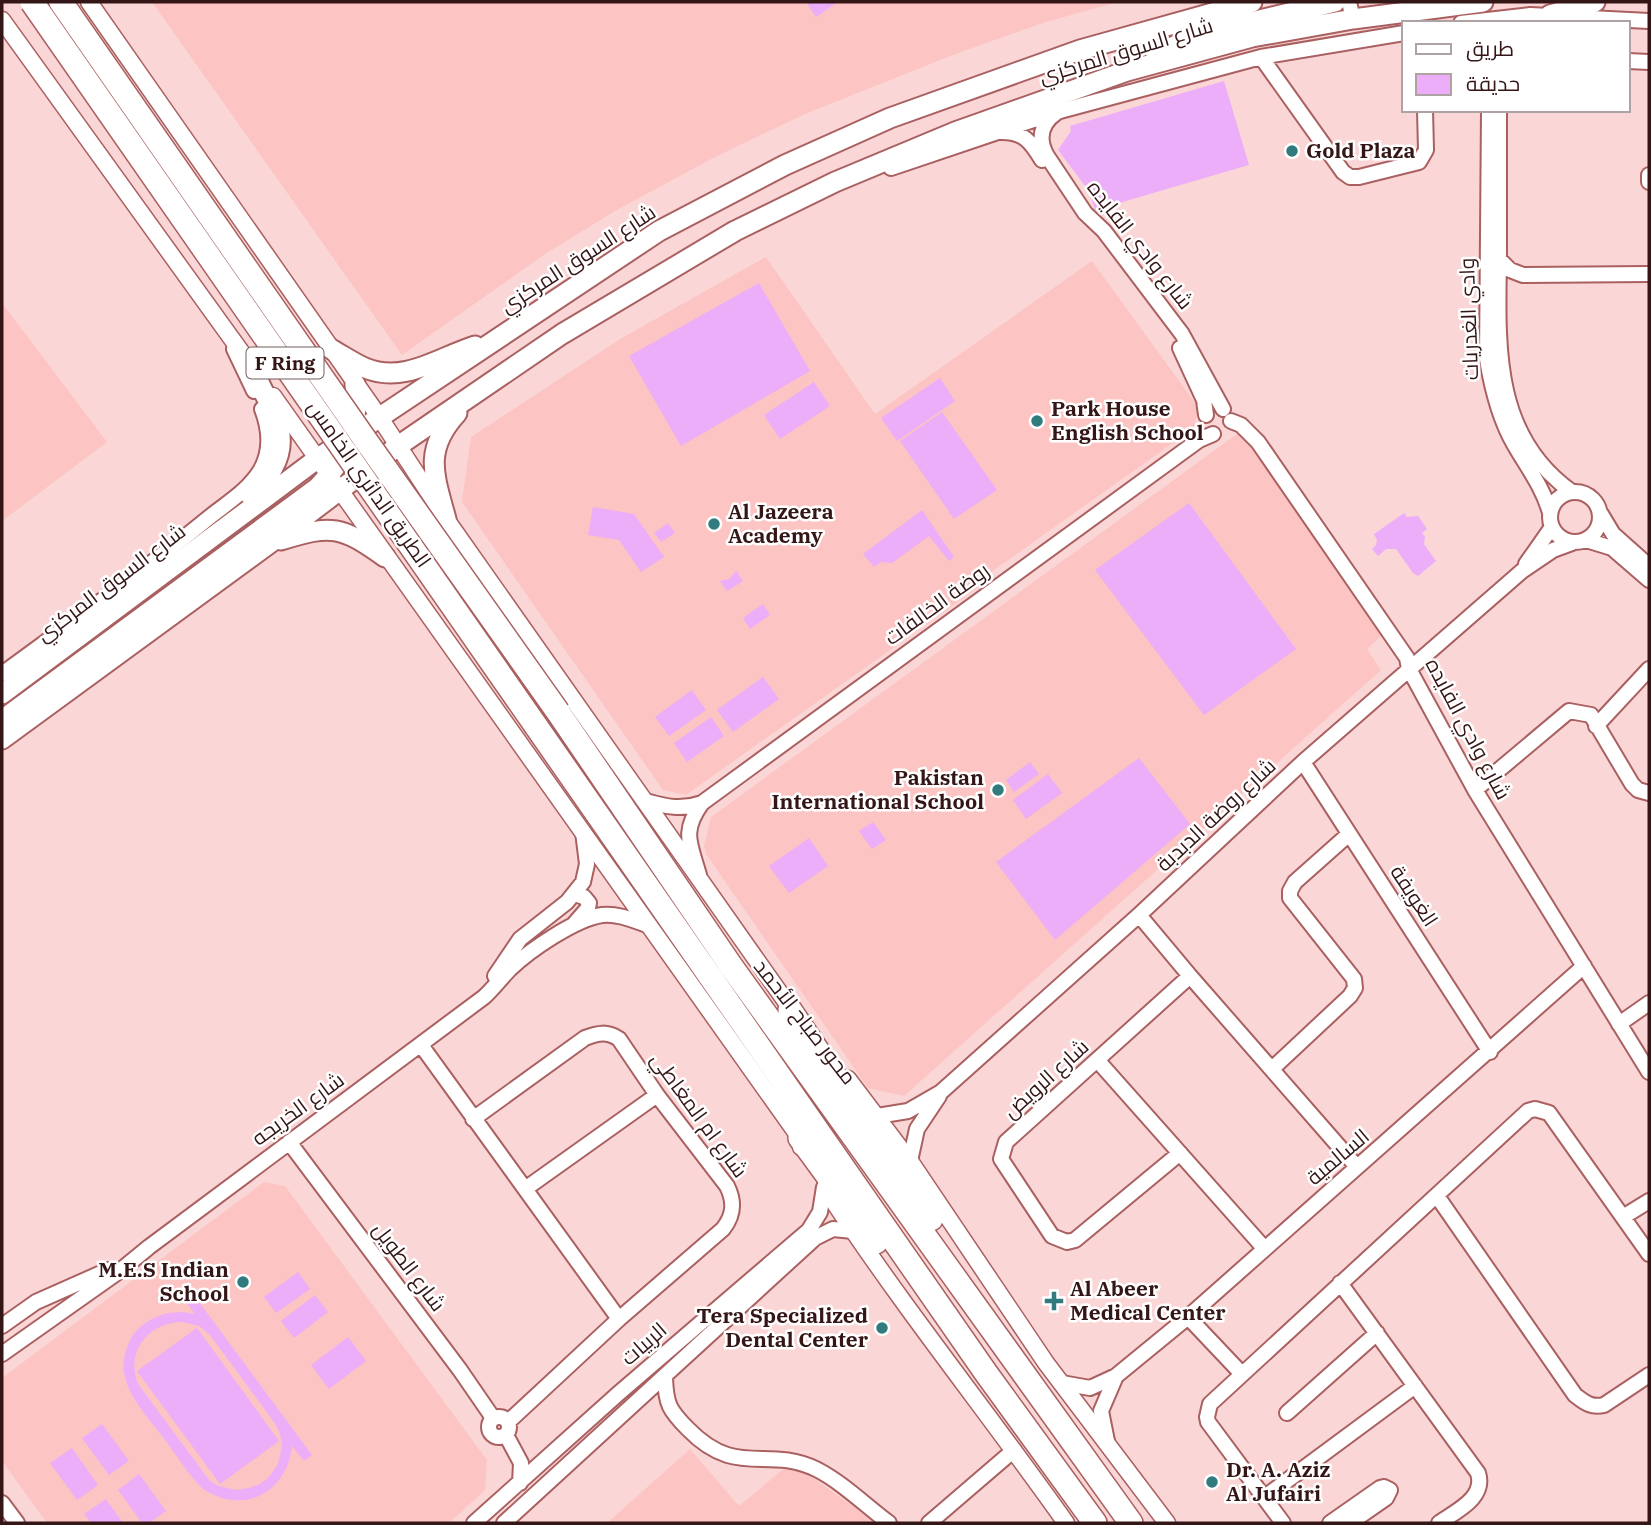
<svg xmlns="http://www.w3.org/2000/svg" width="1651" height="1525" font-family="'IBM Plex Serif',Cairo,serif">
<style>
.built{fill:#fcc4c3}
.green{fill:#ecadf9;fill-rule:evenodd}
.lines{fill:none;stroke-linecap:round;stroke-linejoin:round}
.minor-casing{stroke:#aa6060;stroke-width:18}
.tertiary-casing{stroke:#aa6060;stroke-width:19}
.secondary-casing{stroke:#aa6060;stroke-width:23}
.trunk-casing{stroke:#aa6060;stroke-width:26}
.minor{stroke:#fff;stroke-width:14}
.tertiary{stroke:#fff;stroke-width:16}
.secondary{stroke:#fff;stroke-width:19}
.trunk{stroke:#fff;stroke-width:23}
.trunk-bridge-casing{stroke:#aa6060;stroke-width:26;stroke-linecap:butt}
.trunk-bridge{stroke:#fff;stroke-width:23}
.poi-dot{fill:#317b7f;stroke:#fff;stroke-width:2.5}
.labels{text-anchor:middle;stroke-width:5;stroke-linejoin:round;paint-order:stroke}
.shield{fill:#fff;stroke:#715c5c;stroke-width:2}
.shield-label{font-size:19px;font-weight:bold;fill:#341616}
.street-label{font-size:21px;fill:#341616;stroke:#fff}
.poi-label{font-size:21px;font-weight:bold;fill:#341616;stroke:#fff;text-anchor:start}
</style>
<rect width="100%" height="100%" fill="#fad7d6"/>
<path class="built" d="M152,2H1118L1046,22L958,53L805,114L713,158L615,211L545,254L402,355Z
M766,257L875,414L1092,261L1198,407L1194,428L987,575L990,579L686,795L663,790L462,502L471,437L620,339Z
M2,303L107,442L2,521Z
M1241,431L1384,633L1367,649L1381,670L904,1096L868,1088L706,854L704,846L711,817Z
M264,1182L285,1186L487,1460L485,1490L449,1523H47L2,1461V1378Z
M690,1449L739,1506L782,1470L798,1467L876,1523H607Z"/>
<path class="green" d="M806,2H838L816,17Z
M1224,81L1249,165L1095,210L1089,191L1058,150L1071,131L1070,126Z
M759,283L810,371L681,446L629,356Z
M940,378L955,401L897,441L881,418Z
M814,382L830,406L780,439L764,415Z
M942,412L997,490L954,519L900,441Z
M1189,503L1296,649L1204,715L1095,570Z
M593,507L634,514L664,557L641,572L619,540L588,535Z
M922,510L954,557L949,561L929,536L892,563L881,562L874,567L863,554Z
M1404,513L1407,517L1418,516L1427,529L1422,533L1425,537L1424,544L1436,561L1418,576L1413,573L1396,549H1386L1378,556L1372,549L1376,545L1377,540L1374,534Z
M668,523L675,533L661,542L654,533Z
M736,571L743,581L727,591L720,581L729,579Z
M763,604L770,615L750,629L743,618Z
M763,677L779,699L733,732L717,710Z
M692,690L706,710L669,736L655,717Z
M711,717L724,736L687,762L674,743Z
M1139,758L1190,824L1055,940L996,862Z
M1030,762L1039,774L1014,792L1006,780Z
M1048,774L1062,793L1026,819L1013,800Z
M873,822L886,840L872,849L859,831Z
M809,838L828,866L789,893L769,866Z
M298,1272L310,1289L276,1313L264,1297Z
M190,1290L312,1455L304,1461L292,1446C287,1494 241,1516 202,1488C188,1474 177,1456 166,1441C146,1414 115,1386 126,1351C129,1340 134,1331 144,1324C159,1313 176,1310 195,1314L182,1296ZM183,1322L199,1326L210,1335L274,1422L280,1433L282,1446L278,1464L269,1477L260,1484L249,1488L236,1490L218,1486L209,1480L138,1384C125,1351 149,1322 183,1322Z
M315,1295L328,1312L294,1338L281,1321Z
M197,1328L279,1441L220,1484L137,1371Z
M348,1337L366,1361L329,1389L311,1365Z
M102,1424L129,1461L109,1475L82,1438Z
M72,1448L98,1485L77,1500L50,1463Z
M139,1474L166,1511L149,1523H142L118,1490Z
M106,1499L123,1523H91L84,1514Z"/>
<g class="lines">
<defs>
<path id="minor" d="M1349,2L1353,19
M1461,23L1530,15L1649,21
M1261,57L1343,172L1350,177H1359L1419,162L1426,150L1425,110
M1628,61L1649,62
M1489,110L1487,359C1492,389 1499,418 1514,444C1527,467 1543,487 1550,513
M1499,110C1499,158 1499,206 1499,254C1498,342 1491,435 1572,492
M1056,113C1040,124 1038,140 1047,156L1085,213L1104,231L1182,334L1223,409
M1002,132C1024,132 1031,142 1042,160
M891,168L1060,111L1261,57L1404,33
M1649,175V182
M1499,259L1510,270L1523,275L1649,274
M1180,348L1204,400L1206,415
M234,349L254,391
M1231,421L1241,425L1258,442L1407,658L1409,669L1475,790L1649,1072
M1550 517a25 25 0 1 1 50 0a25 25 0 1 1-50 0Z
M1601,514L1613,534L1649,566
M1586,540L1612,548L1649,580
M1526,564L1552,527
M2,674C70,624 140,574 206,520C225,504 247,492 260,471C272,451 270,430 262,409
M1596,726L1649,669
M1303,762L1490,1052
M1475,790L1569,711L1591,715L1632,784L1638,790L1649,793
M646,801C666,807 682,810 702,803L1199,440L1213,434
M699,875C690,843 681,832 702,803
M574,894L584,897L589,903L588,908L574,924
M1139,915L1190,976L1357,1167
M495,976L520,939L567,902L583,882L587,864L583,832
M1619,1024L1649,1003
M421,1045L619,1319
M1098,1061L1264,1248
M1272,1069L1350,996L1355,988L1354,979L1290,898V891L1295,882L1349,834
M877,1116L908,1111L941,1092L1139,915L1303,762L1522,571L1553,550L1572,543
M473,1119L585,1038C598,1033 607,1031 619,1039L657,1095L727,1186C735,1202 734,1215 723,1229L619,1319L508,1422
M289,1142L460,1370L493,1418
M1180,1153L1075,1240L1067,1242L1052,1236L1001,1159L1006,1142L1190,976
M910,1161L917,1129L939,1096
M525,1189L657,1095
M1437,1196L1575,1395C1585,1403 1592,1408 1604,1405L1649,1375
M1623,1217L1649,1201
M1340,1283L1478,1473C1486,1498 1456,1511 1439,1523
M1188,1317L1241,1373
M2,1326L36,1302L108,1270
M2,1354L121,1270L149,1247L484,997C493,989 501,978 510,969C530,950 575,919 602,915C618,913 635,921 650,926
M665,1378C666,1404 669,1410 688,1429C737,1479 766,1445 816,1469C842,1482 866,1506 889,1523
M1062,1383L1090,1388L1116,1376L1188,1317L1584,966
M1287,1413L1377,1333
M489 1427a10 10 0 1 1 20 0a10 10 0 1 1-20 0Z
M506,1435L521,1463L520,1483
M1107,1441L1101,1411L1116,1376
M1265,1497L1415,1386
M2,1503L17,1523
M474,1523L619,1393L809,1230L820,1212L824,1187
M504,1523L815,1238L833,1229L853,1231
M929,1523L1014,1450
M1283,1523L1208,1422L1207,1417L1210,1404L1528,1111L1535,1109L1549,1113L1649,1254
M1330,1523L1380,1488L1384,1487L1390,1490L1386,1498L1350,1523"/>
<path id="tertiary" d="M89,2L380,418L446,519L796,1016
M2,20L260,378
M273,396L800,1138L801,1147
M848,1079L910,1161L1046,1363L1167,1523
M832,1199C905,1310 989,1414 1066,1523"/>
<path id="secondary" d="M1550,15L1595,2
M1156,55L1197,35L1335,2
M331,349C342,355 353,363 365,368C404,384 438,358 475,346
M250,495C273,475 288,450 276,419C270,401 259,387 254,369
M446,519C434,475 423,450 457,413
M281,540C332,524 341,526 385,557
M2,694L317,459L659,231L785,165L890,118L1080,50L1252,2
M2,720L317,488C350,454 359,431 355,384
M2,739L270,543L398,446L562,334L735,231L835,182L955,132L1127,71L1252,37L1353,19L1483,2"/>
<path id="trunk" d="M558,712L731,966L1131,1523
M536,726L986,1373L1095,1523
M790,1010L931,1219
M800,1138L876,1242"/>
</defs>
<use href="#minor" class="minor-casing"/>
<use href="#tertiary" class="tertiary-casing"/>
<use href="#secondary" class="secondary-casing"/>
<use href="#trunk" class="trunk-casing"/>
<use href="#minor" class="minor"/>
<use href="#tertiary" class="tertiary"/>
<use href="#secondary" class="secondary"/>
<use href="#trunk" class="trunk"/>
<defs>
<path id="trunk-bridge" d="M32,2L536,726
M61,2L364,438L558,712"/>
</defs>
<use href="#trunk-bridge" class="trunk-bridge-casing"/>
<use href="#trunk-bridge" class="trunk-bridge"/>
</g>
<g class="poi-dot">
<circle cx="1292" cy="151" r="7"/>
<circle cx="1037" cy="421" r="7"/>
<circle cx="714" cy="524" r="7"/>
<circle cx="998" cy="790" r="7"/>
<circle cx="243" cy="1282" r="7"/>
<path d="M1050.5 1290.5h7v7h7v7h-7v7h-7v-7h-7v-7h7z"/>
<circle cx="882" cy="1328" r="7"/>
<circle cx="1212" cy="1482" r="7"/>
</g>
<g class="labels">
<rect class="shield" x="246.5" y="347.5" width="77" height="31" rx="5"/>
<g class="shield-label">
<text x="285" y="370">F Ring</text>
</g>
<g class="street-label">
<text transform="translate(1126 51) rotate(-17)" y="7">شارع السوق المركزي</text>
<text transform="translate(1140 245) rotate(52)" y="7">شارع وادي الفايده</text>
<text transform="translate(578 259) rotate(-33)" y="7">شارع السوق المركزي</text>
<text transform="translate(1469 319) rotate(-92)" y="7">وادي الغدريات</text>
<text transform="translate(369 484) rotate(55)" y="7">الطريق الدائري الخامس</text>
<text transform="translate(111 583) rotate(-37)" y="7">شارع السوق المركزي</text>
<text transform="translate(937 604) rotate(-36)" y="7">روضة الخالفات</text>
<text transform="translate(1468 729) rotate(62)" y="7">شارع وادي الفايده</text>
<text transform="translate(1216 815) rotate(-43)" y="7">شارع روضة الدبدبة</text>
<text transform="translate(1414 896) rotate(57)" y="7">الغويفة</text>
<text transform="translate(805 1022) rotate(52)" y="7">محور صباح الأحمد</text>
<text transform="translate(1046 1079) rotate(-42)" y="7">شارع الرويض</text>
<text transform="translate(298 1109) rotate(-36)" y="7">شارع الخريجه</text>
<text transform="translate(699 1115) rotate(54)" y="7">شارع ام المغاطي</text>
<text transform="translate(1338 1157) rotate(-40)" y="7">السالمية</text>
<text transform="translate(409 1267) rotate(53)" y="7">شارع الطويل</text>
<text transform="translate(644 1344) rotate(-41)" y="7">الربيات</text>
</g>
<g class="poi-label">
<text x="1306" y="158">Gold Plaza</text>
<text x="1051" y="416">Park House<tspan x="1051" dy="24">English School</tspan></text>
<text x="728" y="519">Al Jazeera<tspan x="728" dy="24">Academy</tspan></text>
<text x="984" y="785" text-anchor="end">Pakistan<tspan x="984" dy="24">International School</tspan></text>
<text x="229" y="1277" text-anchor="end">M.E.S Indian<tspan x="229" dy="24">School</tspan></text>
<text x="1070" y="1296">Al Abeer<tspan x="1070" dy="24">Medical Center</tspan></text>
<text x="868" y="1323" text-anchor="end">Tera Specialized<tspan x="868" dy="24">Dental Center</tspan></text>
<text x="1226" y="1477">Dr. A. Aziz<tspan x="1226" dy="24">Al Jufairi</tspan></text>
</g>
</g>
<rect width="1651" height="1525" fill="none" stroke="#341616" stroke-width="7"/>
<rect x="1402" y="21" width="228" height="91" fill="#ffffff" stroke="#aea2a2" stroke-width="2"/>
<rect x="1416" y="44" width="35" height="10" fill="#ffffff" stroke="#aea2a2" stroke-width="2"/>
<text x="1466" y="56" font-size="21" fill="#341616">طريق</text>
<rect x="1416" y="74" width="35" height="21" fill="#ecadf9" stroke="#aea2a2" stroke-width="2"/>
<text x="1466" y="91" font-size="21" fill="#341616">حديقة</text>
</svg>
